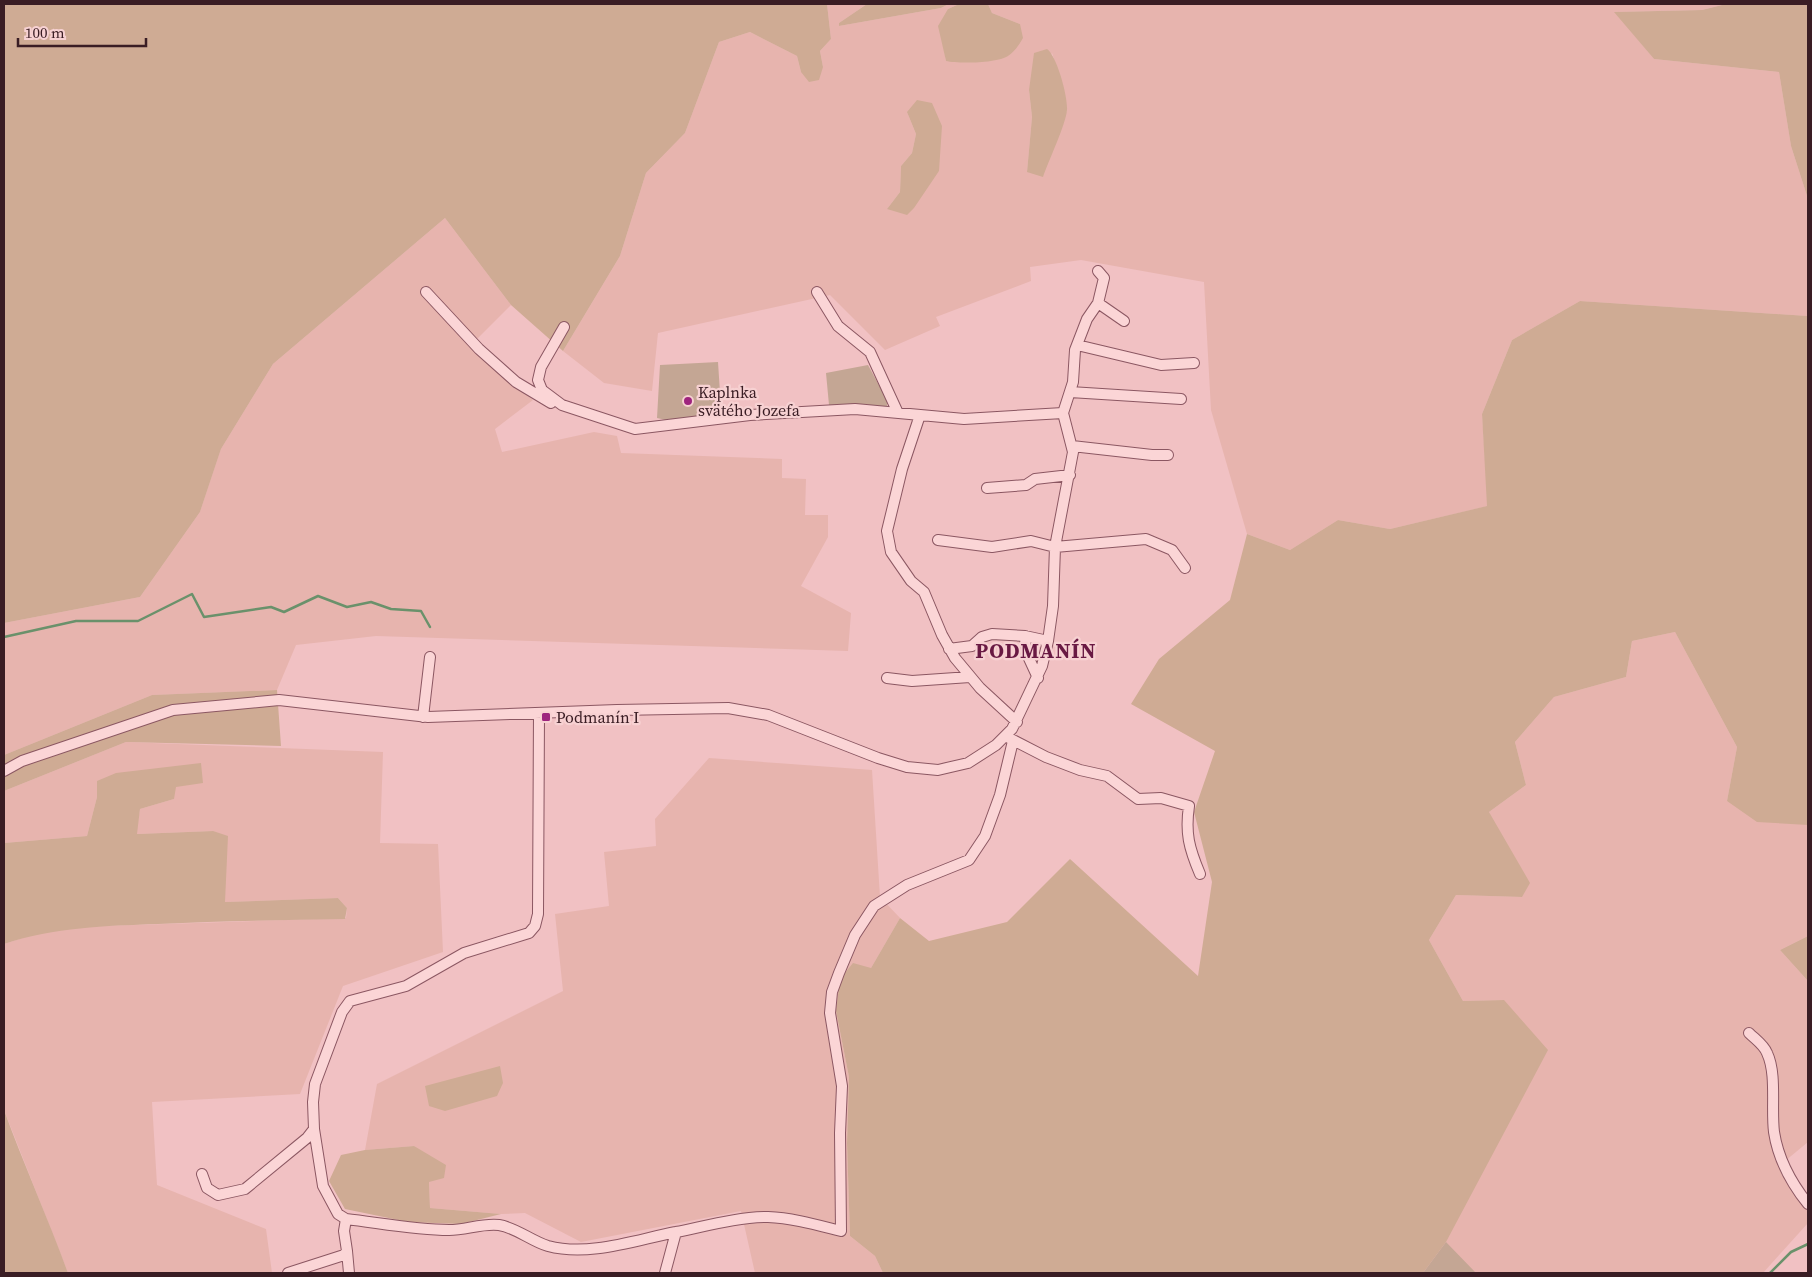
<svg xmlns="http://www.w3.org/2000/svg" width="1812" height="1277" font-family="'Source Serif 4',serif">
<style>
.farmland{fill:#e7b4ae;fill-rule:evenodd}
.green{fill:#cfab94}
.cemetery{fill:#c4a694}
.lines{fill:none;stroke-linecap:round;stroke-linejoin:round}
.stream{stroke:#6a916b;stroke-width:2.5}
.minor-casing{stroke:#8b5762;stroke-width:12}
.minor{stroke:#fbd5d6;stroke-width:10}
.poi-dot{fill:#9e247e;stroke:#f7d1d2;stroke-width:2}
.labels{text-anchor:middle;stroke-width:4.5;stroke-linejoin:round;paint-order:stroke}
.poi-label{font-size:16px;fill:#3a1d24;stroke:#f7d1d2;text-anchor:start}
.district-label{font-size:21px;font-weight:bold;letter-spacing:1px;fill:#691943;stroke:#f7d1d2}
</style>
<rect width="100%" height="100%" fill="#f1c1c3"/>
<path class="farmland" d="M827,4H867L839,23V26L941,8L949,4H959L948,9L944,49L946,61L1020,24L992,13L988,4H1726L1702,10L1615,12L1654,59L1779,72L1791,146L1808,199V316L1580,301L1512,340L1482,414L1488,506L1390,529L1338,520L1290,550L1247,534L1211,410L1204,282L1081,260L1030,267L1031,281L936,317L940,326L885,350L830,295L658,333L652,391L604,383L563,351L620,256L646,173L685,133L719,42L750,32L797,56L801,72L823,67L820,51L831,39ZM1052,53L1062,83L1067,111L1027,172L1032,117L1029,90ZM907,112L939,171L887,209L900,192L901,166L912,153L916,134Z
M445,218L511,305L470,346L533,400L495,429L502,452L594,432L617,436L621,453L782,459V478L806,479L805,515H828V537L801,586L851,613L848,651L376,636L296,645L277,690L152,695L4,755V623L140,597L200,512L221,449L273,364Z
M1675,632L1737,747L1727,801L1808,825V936L1780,950L1808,981V1142L1779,1166L1808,1210V1223L1763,1273H1423L1446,1242L1504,1000L1463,1001L1429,940L1456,895L1522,897L1489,812L1526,785L1515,742L1554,697L1626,677L1632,641Z
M126,742L383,752L380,843L438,844L443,952L343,986L300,1094L152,1102L157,1185L266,1229L272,1273H68L4,1110V944L35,934L76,927L346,918L347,908L338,898L225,902L213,831L136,834L140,809L174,799L97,781V797L87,836L4,843V791Z
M709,758L872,770L880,897L900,918L871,968L836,1011L849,1077L847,1143L850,1236L875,1256L883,1273H755L741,1211L581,1242L525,1213L501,1214L430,1208L429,1182L414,1146L365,1150L377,1084L563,991L555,914L609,906L604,852L656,846L655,819Z"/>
<path class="green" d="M4,4H827L831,39L820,51L823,67L819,80L809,82L801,72L797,56L750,32L719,42L685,133L646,173L620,256L563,351L511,305L445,218L273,364L221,449L200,512L140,597L4,623Z
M867,4H949L941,8L839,26V23Z
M959,4H988L992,13L1020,24L1023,38C1019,45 1015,51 1008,56C998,63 959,64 946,61L938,26L948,9Z
M1726,4H1808V199L1791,146L1779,72L1654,59L1614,12L1702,10Z
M1047,49C1057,56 1068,97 1067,110C1066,124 1048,162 1043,177L1027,172L1032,117L1029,90L1034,53Z
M917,100L932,103L942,126L939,171L914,208L907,215L887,209L900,192L901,166L912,153L916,134L907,112Z
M1580,301L1808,316V825L1757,822L1727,801L1737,747L1675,632L1632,641L1626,677L1554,697L1515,742L1526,785L1489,812L1530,883L1522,897L1456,895L1429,940L1463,1001L1504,1000L1548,1050L1446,1242L1423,1273H883L875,1256L850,1236L847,1143L849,1077L836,1011L840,979L853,963L871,968L900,918L929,941L1007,922L1070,859L1198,976L1212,882L1194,812L1215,751L1131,704L1159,659L1230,600L1247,534L1290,550L1338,520L1390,529L1487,506L1482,414L1512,340Z
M277,690L281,746L126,742L4,791V755L152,695Z
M201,763L203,783L176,787L174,799L140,809L137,834L213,831L228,836L225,902L338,898L347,908L345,919C283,920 221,921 158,924C105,926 55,927 4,944V843L87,836L97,797V781L116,773Z
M1808,936V981L1780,950Z
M500,1066L503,1083L497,1096L445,1111L429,1106L425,1086Z
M4,1110C24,1165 48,1218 68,1273H4Z
M414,1146L446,1165L444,1178L429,1182L430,1208L501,1214L461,1224L408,1222L345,1209L329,1181L341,1155L365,1150Z"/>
<path class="cemetery" d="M718,362L721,408L719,415L666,420L657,418L660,365Z
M868,365L887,400V407L862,404L829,405L826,373Z
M1446,1242L1476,1273H1423Z"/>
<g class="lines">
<path class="stream" d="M4,637L76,621H138L192,594L204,617L271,607L284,612L318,596L347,607L371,602L391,609L421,611L430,627
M1770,1273L1791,1252L1808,1244"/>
<defs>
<path id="minor" d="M426,292L479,349L516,382L551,403
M817,292L838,326L870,352L898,413
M1098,303L1124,321
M564,327L541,367L538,380L542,390L562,405L635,429L750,415L855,409L964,419L1063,413
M1077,345L1161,365L1194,363
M1070,392L1181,399
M920,415L902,469L887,531L891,552L911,581L924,592L942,635L955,658L980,688L1017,722
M1072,446L1152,455H1168
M987,488L1026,485L1035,479L1070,475
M938,540L992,547L1031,541L1055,547L1146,539L1172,550L1185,568
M949,649L972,646L982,637L992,634L1025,636
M887,678L912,681L970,677
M1038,678L1026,652L1025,636L1048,641
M539,713L538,914L535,926L529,933L464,953L406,986L350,1001L342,1012L315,1084L313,1102L314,1129L323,1186L338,1214L346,1219C380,1223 415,1230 449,1230C466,1230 482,1223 499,1225C517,1228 531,1241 548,1246C589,1257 635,1240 676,1232L665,1273
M423,717L430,657
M1009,738L1046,757L1080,770L1107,776L1138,799L1161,798L1189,806C1185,833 1189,848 1200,874
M4,771L22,761L173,710L279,700L428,717L617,710L728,708L768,715L878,758L907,767L938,770L968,763L996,745L1012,729L1042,666L1048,641L1053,606L1055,547L1073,452L1063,413L1073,382L1075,350L1087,319L1098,303L1104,278L1098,271
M1749,1033C1755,1039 1764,1045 1767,1053C1777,1074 1771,1108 1774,1132C1778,1158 1792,1184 1808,1204
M202,1174L207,1188L218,1195L245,1189L307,1138L314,1129
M676,1232C706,1226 738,1217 768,1217C793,1218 817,1225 841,1231L840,1133L842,1086L830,1013L832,992L839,973L855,935L874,906L907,885L969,860L985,836L1000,795L1013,741
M347,1251L349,1273
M288,1273L344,1255L347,1251L344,1231L346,1219"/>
</defs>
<use href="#minor" class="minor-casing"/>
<use href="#minor" class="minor"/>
</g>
<g class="poi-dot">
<circle cx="688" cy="401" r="5"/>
<rect x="541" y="712" width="10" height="10" rx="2.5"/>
</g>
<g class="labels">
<g class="poi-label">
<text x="698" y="398">Kaplnka<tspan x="698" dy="18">svätého Jozefa</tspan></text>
<text x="556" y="723">Podmanín I</text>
</g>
<g class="district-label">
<text x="1036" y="658">PODMANÍN</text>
</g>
</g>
<rect width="1812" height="1277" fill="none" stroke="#3a1d24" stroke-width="10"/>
<path d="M18 38v8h128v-8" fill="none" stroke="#3a1d24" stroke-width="2.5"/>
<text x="25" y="38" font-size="15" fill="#3a1d24" stroke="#f7d1d2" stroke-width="4" paint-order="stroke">100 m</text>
</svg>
